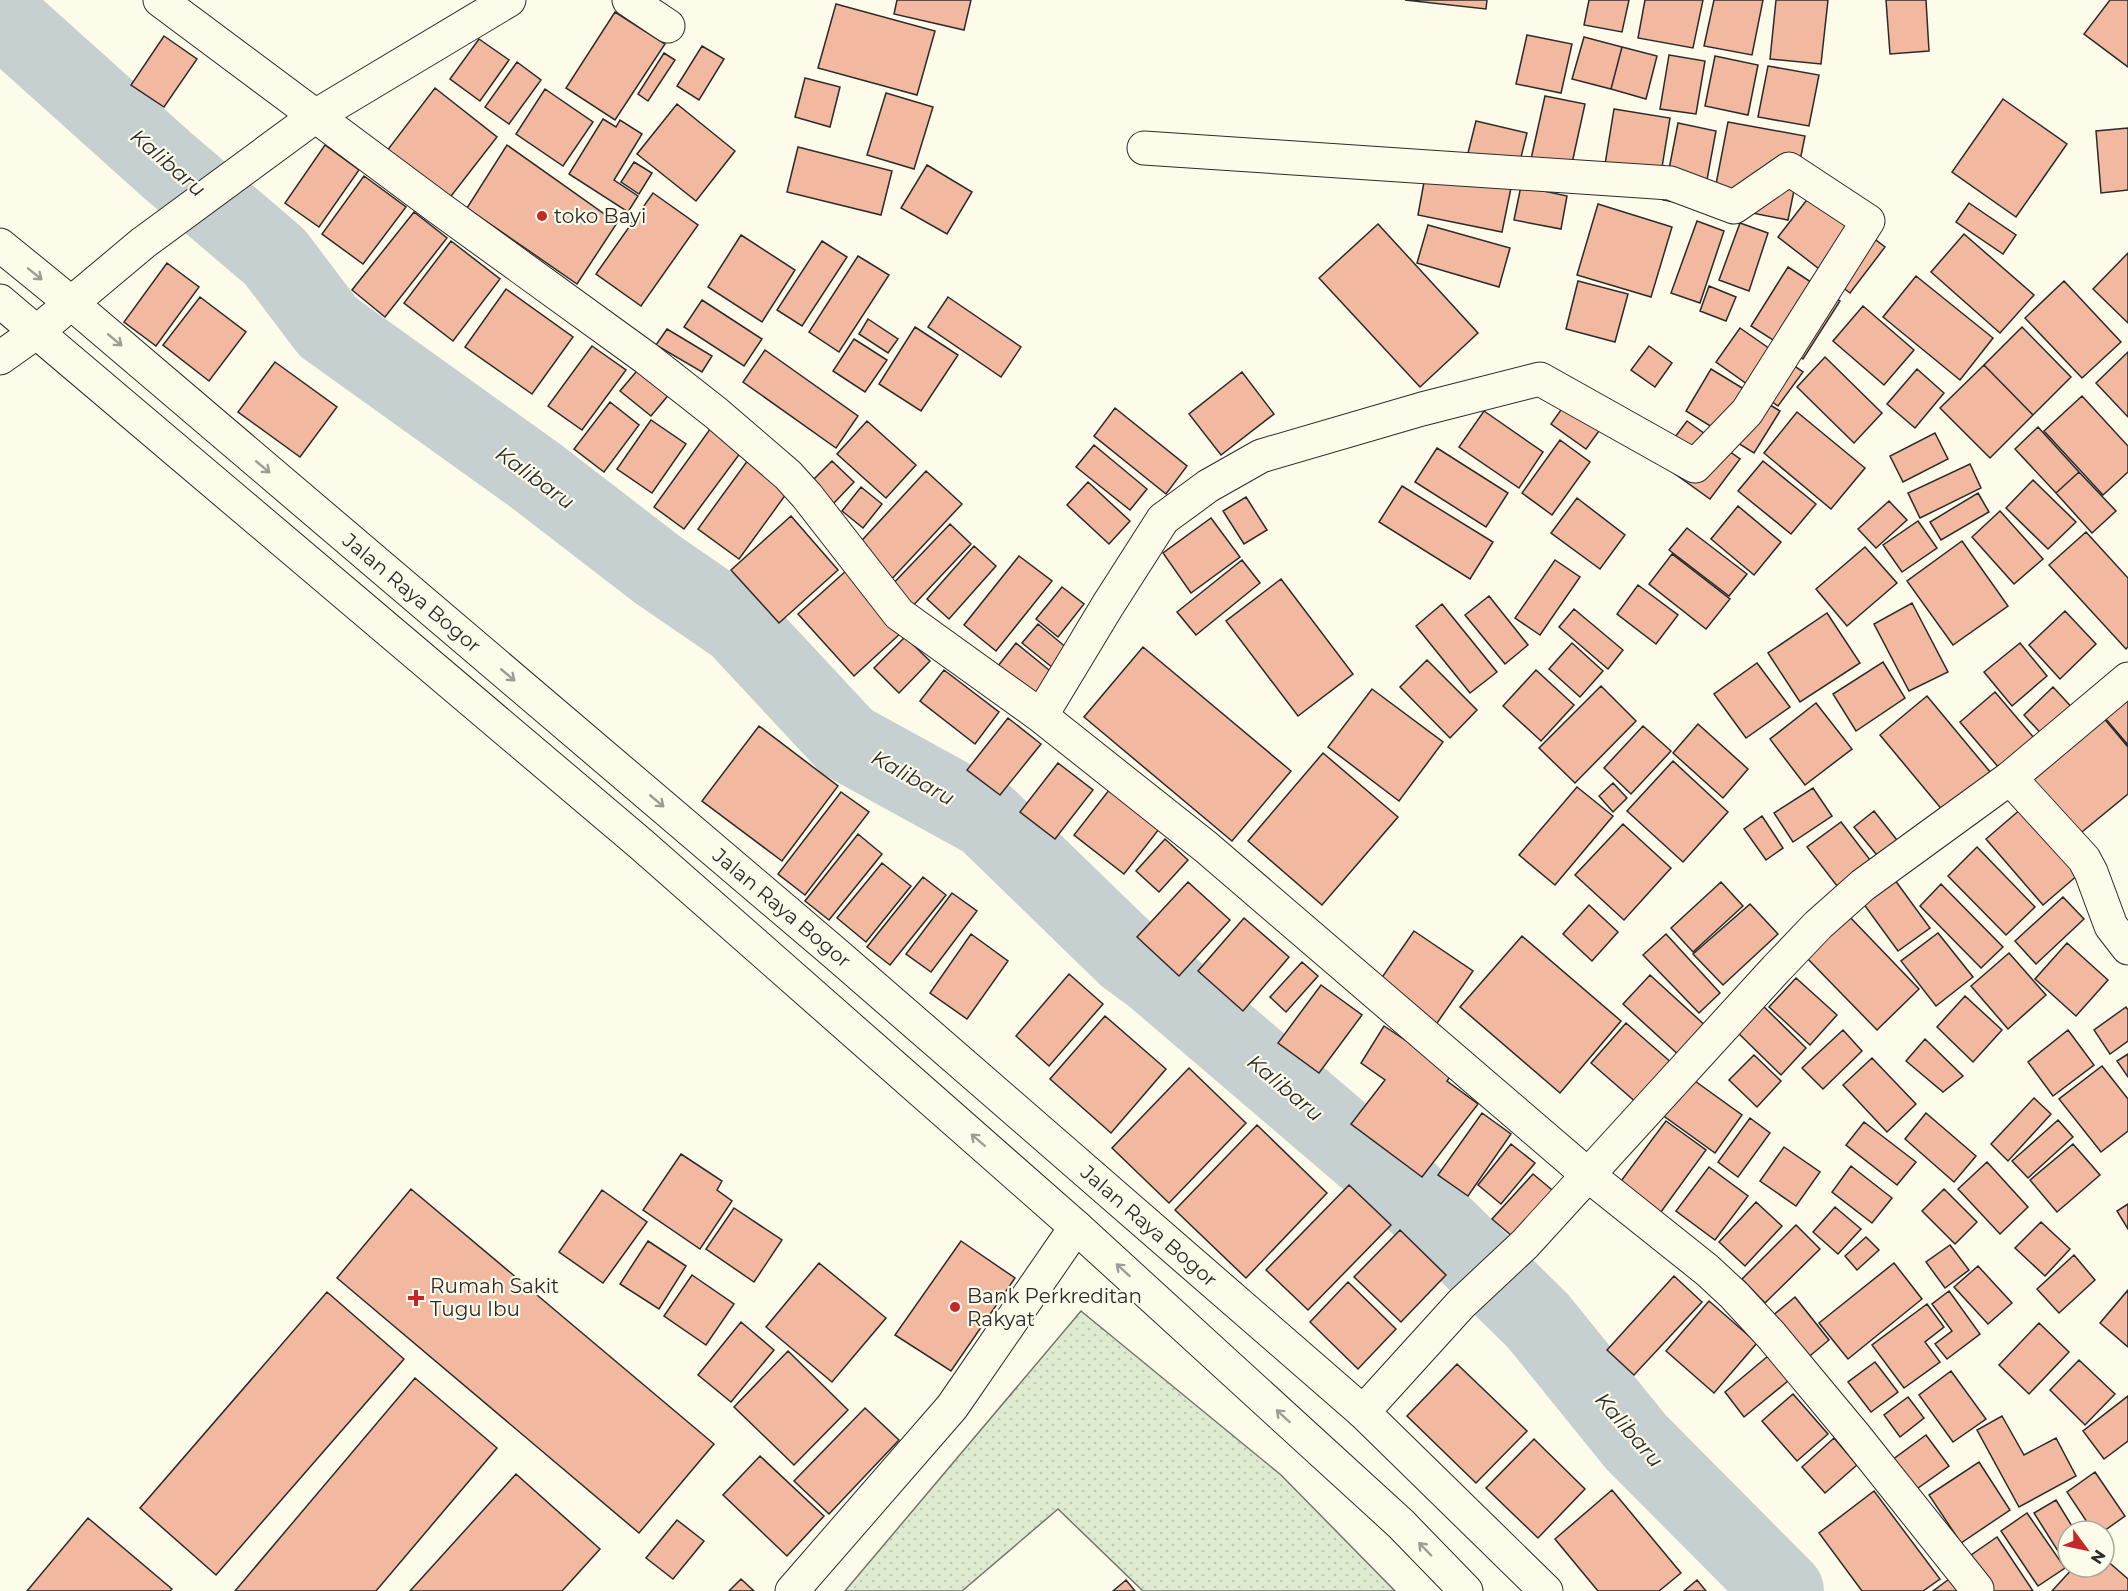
<svg xmlns="http://www.w3.org/2000/svg" width="2128" height="1591" font-family="Montserrat,sans-serif">
<style>
.garden{fill:url(#garden-dots);stroke:#74746e;stroke-width:1.5}
.lines{fill:none;stroke-linecap:round;stroke-linejoin:round}
.river{stroke:#c7d0d0;stroke-width:80}
.building{fill:#f2b8a0;stroke:#2b2b2b;stroke-width:1.5}
.minor-casing{stroke:#2b2b2b;stroke-width:35}
.major-casing{stroke:#2b2b2b;stroke-width:35}
.highway-casing{stroke:#2b2b2b;stroke-width:35}
.minor{stroke:#fdfbea;stroke-width:33}
.major{stroke:#fdfbea;stroke-width:33}
.highway{stroke:#fdfbea;stroke-width:33}
.oneway{stroke:#9e9d94}
.poi-dot{fill:#c62828;stroke:#fdfbea;stroke-width:2}
.labels{text-anchor:middle;stroke-width:4.5;stroke-linejoin:round;paint-order:stroke}
.poi-label{font-size:20px;fill:#2b2b2b;stroke:#fdfbea;text-anchor:start}
.street-label{font-size:20px;fill:#2b2b2b;stroke:#fdfbea}
.water-label{font-size:21px;font-style:italic;fill:#2b2b2b;stroke:#fdfbea}
</style>
<defs>
<pattern id="garden-dots" width="8" height="8" patternUnits="userSpaceOnUse" patternTransform="scale(1.5)"><rect width="8" height="8" fill="#deebd1"/><path d="M2 2h.1M6 6h.1" fill="none" stroke="#bfcab4" stroke-width="1.8" stroke-linecap="round"/></pattern>
</defs>
<rect width="100%" height="100%" fill="#fdfbea"/>
<path class="garden" d="M1081,1311L1281,1475L1395,1591H1143L1058,1509L962,1591H845Z"/>
<g class="lines">
<path class="river" d="M0,15L167,165L275,257L328,327L536,476L658,570L738,625L847,742L987,819L1127,955L1154,975L1401,1186L1538,1321L1636,1442L1784,1591"/>
</g>
<path class="building" d="M897,0H971L964,30L894,14Z
M1405,0H1487L1486,9Z
M1589,0H1629L1622,32L1584,25Z
M1645,0H1703L1693,48L1638,38Z
M1714,0H1763L1752,55L1704,46Z
M1776,0H1828L1821,64L1770,59Z
M1886,0H1926L1929,51L1890,54Z
M2110,0H2128V67L2084,34Z
M836,4L935,31L917,95L818,68Z
M615,12L665,44L615,120L566,88Z
M1527,35L1572,44L1561,93L1516,84Z
M164,36L197,59L164,107L131,85Z
M1584,37L1622,47L1611,89L1572,79Z
M479,39L509,60L480,101L450,79Z
M702,46L724,59L699,100L677,86Z
M1622,47L1657,56L1646,99L1611,89Z
M664,53L675,60L648,101L638,94Z
M1669,55L1705,61L1696,114L1660,109Z
M1715,56L1758,65L1748,115L1705,106Z
M517,62L541,80L509,124L485,107Z
M1768,66L1819,75L1809,126L1758,117Z
M805,78L840,87L830,127L795,117Z
M435,88L497,137L448,200L386,152Z
M545,89L593,122L563,166L516,134Z
M886,93L933,107L914,169L867,155Z
M1545,96L1585,104L1567,186L1527,177Z
M2003,99L2067,144L2016,217L1952,172Z
M677,104L735,151L696,201L637,154Z
M1614,109L1670,118L1657,198L1601,189Z
M603,119L616,127L620,120L642,134L614,180L638,196L628,212L569,174Z
M1476,121L1527,133L1517,173L1466,161Z
M1728,122L1805,136L1788,220L1712,205Z
M1678,123L1716,131L1702,207L1663,200Z
M2128,128V190L2101,193L2096,131Z
M325,145L359,170L319,227L285,203Z
M507,145L617,223L577,284L467,208Z
M798,147L892,171L881,215L787,192Z
M634,162L652,173L639,194L621,182Z
M927,165L972,192L947,234L901,208Z
M1426,171L1511,188L1502,232L1418,215Z
M364,176L406,207L363,264L322,234Z
M1521,186L1567,196L1561,229L1514,220Z
M1813,192L1885,247L1850,293L1778,237Z
M653,193L698,225L641,306L596,274Z
M1969,203L2016,235L2003,254L1956,222Z
M1598,204L1672,227L1651,297L1577,275Z
M414,212L447,238L385,317L352,290Z
M1697,221L1724,231L1700,303L1671,293Z
M1740,223L1768,233L1749,291L1719,280Z
M1378,224L1478,333L1420,387L1319,278Z
M1428,225L1510,248L1499,287L1417,263Z
M1964,234L2034,295L2000,333L1931,272Z
M741,235L795,270L762,322L708,287Z
M451,241L500,279L453,341L404,303Z
M822,241L847,257L802,326L777,310Z
M2128,253V323L2093,289Z
M858,256L889,275L839,352L809,332Z
M167,263L199,287L156,346L124,322Z
M1788,267L1840,301L1803,359L1751,326Z
M1916,276L1993,338L1960,380L1883,317Z
M1578,281L1628,294L1615,342L1566,329Z
M2064,281L2121,342L2082,378L2025,318Z
M1709,286L1736,297L1726,321L1700,311Z
M506,289L573,337L532,394L465,347Z
M200,297L246,332L209,381L163,345Z
M948,297L1021,347L1001,377L928,327Z
M702,300L762,339L744,366L684,327Z
M1863,306L1914,350L1884,385L1833,341Z
M868,319L898,339L888,353L859,334Z
M915,327L958,355L921,411L879,384Z
M2022,327L2071,377L2033,415L1984,365Z
M1740,328L1803,372L1778,406L1716,362Z
M667,329L712,356L702,372L656,345Z
M854,339L887,360L865,392L833,371Z
M592,346L626,370L582,430L548,406Z
M1649,346L1672,363L1655,387L1631,370Z
M765,350L858,416L836,448L743,382Z
M2128,352V417L2096,383Z
M1825,357L1882,413L1854,443L1797,387Z
M275,362L337,407L300,457L238,412Z
M1984,365L2033,415L1990,458L1940,408Z
M641,366L671,392L651,416L620,391Z
M1711,369L1780,411L1754,453L1686,411Z
M1917,369L1944,393L1915,428L1887,404Z
M1242,372L1274,414L1221,455L1189,414Z
M1580,383L1615,409L1586,449L1551,424Z
M2082,396L2128,446V472L2103,495L2044,431Z
M610,402L639,425L604,472L574,449Z
M1115,408L1187,466L1166,494L1094,436Z
M1484,411L1543,452L1519,488L1459,447Z
M1797,412L1865,468L1831,509L1764,453Z
M651,420L686,444L652,493L617,469Z
M867,421L916,465L886,498L837,454Z
M1687,421L1740,459L1710,499L1657,461Z
M713,425L744,448L684,529L654,507Z
M2038,427L2079,472L2056,493L2015,449Z
M1935,433L1948,459L1903,482L1890,456Z
M1560,440L1590,462L1552,515L1522,493Z
M1094,445L1147,489L1130,510L1076,467Z
M1437,448L1508,493L1486,527L1415,482Z
M748,460L789,490L739,559L698,529Z
M832,461L854,482L833,504L811,482Z
M1763,461L1816,504L1791,534L1738,491Z
M1970,464L1981,488L1920,518L1908,493Z
M926,471L962,504L888,583L853,550Z
M2079,472L2116,511L2092,533L2056,493Z
M2033,480L2076,522L2048,549L2006,508Z
M1088,482L1130,521L1109,544L1067,505Z
M1402,486L1493,542L1470,579L1379,522Z
M861,487L882,504L863,528L842,511Z
M1978,493L1989,512L1941,540L1930,522Z
M1246,497L1267,530L1244,544L1223,511Z
M1577,498L1625,535L1600,569L1551,533Z
M1889,501L1907,520L1876,548L1858,529Z
M1738,506L1781,542L1754,575L1711,539Z
M2000,511L2043,559L2014,584L1972,537Z
M791,516L838,570L779,623L731,570Z
M1211,518L1240,557L1191,593L1163,553Z
M1918,521L1937,548L1902,572L1883,545Z
M950,524L971,544L908,611L887,590Z
M1687,528L1747,574L1729,596L1669,550Z
M2086,532L2128,578V647L2126,649L2049,565Z
M1962,541L2008,606L1953,645L1907,581Z
M974,546L996,566L949,619L927,599Z
M1865,547L1897,583L1847,626L1816,589Z
M1672,554L1730,599L1706,629L1649,584Z
M1019,556L1052,581L996,651L964,625Z
M1242,560L1260,583L1196,635L1177,612Z
M1555,560L1580,577L1540,635L1515,618Z
M847,570L902,632L854,676L798,614Z
M1281,579L1353,674L1298,716L1226,621Z
M1638,585L1678,615L1656,644L1617,614Z
M1062,587L1084,604L1058,637L1036,619Z
M1489,596L1528,645L1505,664L1465,615Z
M1912,603L1948,672L1909,691L1874,624Z
M1442,604L1497,672L1470,693L1416,626Z
M1574,609L1623,650L1608,669L1559,627Z
M2065,611L2096,644L2060,679L2029,645Z
M1827,613L1860,663L1800,702L1768,653Z
M1038,624L1073,653L1058,672L1022,643Z
M905,637L930,661L899,693L874,668Z
M1016,643L1054,674L1036,697L998,666Z
M1572,643L1603,671L1580,697L1549,669Z
M2020,643L2047,676L2012,706L1984,672Z
M1143,647L1291,771L1232,841L1084,717Z
M1427,660L1477,710L1450,738L1400,687Z
M1883,662L1905,698L1856,731L1833,694Z
M1757,663L1790,707L1746,738L1714,694Z
M944,670L999,712L975,744L920,701Z
M1536,670L1574,705L1541,741L1503,706Z
M1601,686L1636,721L1575,783L1539,748Z
M2128,686V745L2099,711Z
M2053,687L2078,714L2048,741L2024,715Z
M1372,689L1443,742L1399,801L1328,747Z
M1995,692L2035,739L2000,769L1960,722Z
M1927,696L1991,773L1944,812L1880,735Z
M1816,703L1852,749L1805,785L1770,739Z
M2102,716L2128,747V794L2071,841L2023,782Z
M1008,718L1041,744L1000,795L967,770Z
M1698,724L1748,769L1723,798L1673,753Z
M759,726L838,786L782,861L702,801Z
M1643,726L1671,751L1631,794L1604,768Z
M1323,753L1398,817L1322,905L1248,841Z
M1673,761L1728,812L1683,862L1627,811Z
M1058,763L1093,790L1055,839L1020,812Z
M1613,783L1627,798L1613,812L1599,796Z
M1113,785L1163,824L1124,874L1074,835Z
M1577,787L1613,816L1555,885L1519,855Z
M1813,788L1832,816L1793,842L1774,813Z
M841,792L869,812L805,895L778,874Z
M2029,802L2086,868L2043,905L1986,839Z
M1874,811L1904,849L1885,865L1854,827Z
M1762,816L1783,848L1766,860L1744,829Z
M1841,822L1874,865L1841,891L1807,847Z
M1623,824L1671,868L1624,920L1575,875Z
M858,834L882,854L829,920L805,901Z
M1165,839L1188,860L1159,892L1136,871Z
M1977,847L2035,907L2006,935L1948,876Z
M882,863L911,886L866,942L837,918Z
M1892,876L1930,928L1898,951L1860,899Z
M923,877L946,895L890,965L867,947Z
M1188,882L1230,920L1179,976L1137,937Z
M1721,882L1743,906L1693,952L1671,928Z
M1941,884L2003,947L1981,968L1920,906Z
M952,893L977,911L931,972L906,954Z
M2063,897L2084,919L2036,964L2015,941Z
M1750,904L1778,934L1723,985L1693,954Z
M1589,905L1618,932L1592,961L1563,934Z
M1847,914L1919,989L1877,1030L1804,955Z
M1244,918L1289,957L1243,1011L1198,971Z
M1414,931L1473,971L1435,1026L1376,986Z
M1938,933L1973,977L1936,1006L1901,961Z
M971,934L1008,961L967,1019L930,993Z
M1666,934L1720,993L1699,1013L1643,955Z
M1522,936L1621,1021L1560,1093L1460,1007Z
M2067,943L2108,980L2076,1016L2035,979Z
M2009,953L2046,995L2008,1029L1971,986Z
M1302,962L1318,976L1286,1012L1270,997Z
M1069,974L1103,1004L1049,1066L1016,1036Z
M1650,975L1708,1028L1681,1057L1623,1004Z
M1796,978L1837,1015L1810,1045L1769,1007Z
M1321,985L1362,1015L1319,1073L1278,1043Z
M1965,996L2002,1030L1973,1062L1937,1027Z
M1759,1002L1806,1048L1781,1075L1733,1028Z
M2126,1007L2128,1010V1041L2110,1054L2094,1030Z
M1105,1016L1166,1069L1111,1133L1050,1079Z
M1626,1023L1681,1071L1646,1111L1591,1063Z
M1384,1026L1453,1072L1447,1081L1478,1104L1422,1177L1351,1124L1385,1080L1361,1063Z
M1843,1030L1862,1051L1823,1089L1802,1068Z
M2068,1030L2094,1065L2053,1096L2028,1062Z
M1925,1039L1963,1076L1943,1092L1906,1061Z
M2128,1054V1077L2117,1061Z
M1754,1055L1781,1081L1757,1107L1729,1080Z
M1872,1058L1916,1104L1887,1132L1843,1085Z
M2102,1066L2128,1099V1131L2101,1152L2059,1099Z
M1189,1068L1246,1123L1169,1203L1112,1148Z
M1688,1076L1742,1115L1715,1153L1661,1114Z
M2034,1098L2051,1114L2008,1161L1991,1144Z
M1482,1113L1511,1134L1468,1196L1438,1175Z
M1926,1113L1976,1156L1954,1182L1905,1139Z
M1750,1118L1770,1133L1738,1177L1718,1162Z
M2058,1120L2073,1137L2028,1178L2012,1161Z
M1666,1121L1706,1150L1653,1223L1612,1193Z
M1864,1122L1916,1162L1897,1185L1846,1145Z
M1257,1125L1327,1193L1246,1278L1175,1210Z
M1511,1144L1535,1163L1501,1204L1478,1185Z
M2073,1144L2100,1175L2057,1212L2030,1180Z
M1784,1147L1820,1172L1796,1206L1760,1181Z
M681,1154L722,1181L717,1190L732,1201L700,1249L643,1210Z
M1987,1162L2028,1207L2000,1234L1958,1189Z
M1851,1166L1892,1198L1872,1223L1832,1192Z
M1709,1167L1748,1196L1715,1240L1676,1211Z
M1533,1174L1563,1199L1520,1243L1492,1219Z
M1349,1185L1391,1225L1308,1310L1266,1270Z
M411,1189L714,1444L639,1533L337,1278Z
M1944,1189L1977,1222L1955,1244L1922,1211Z
M602,1190L647,1222L603,1283L559,1252Z
M1756,1202L1782,1226L1745,1266L1719,1242Z
M2128,1204V1229L2117,1211Z
M1835,1207L1861,1229L1838,1254L1813,1232Z
M734,1208L782,1240L754,1282L706,1249Z
M2041,1222L2070,1249L2045,1276L2015,1248Z
M1796,1225L1820,1249L1765,1303L1742,1279Z
M1400,1230L1446,1275L1401,1322L1354,1277Z
M1866,1237L1879,1250L1857,1270L1845,1256Z
M648,1241L686,1266L659,1309L620,1284Z
M961,1241L1015,1278L951,1371L895,1335Z
M1950,1245L1969,1270L1945,1288L1926,1262Z
M2074,1255L2095,1280L2059,1313L2037,1289Z
M819,1263L886,1318L832,1382L766,1327Z
M1894,1263L1922,1299L1848,1359L1819,1323Z
M1978,1266L2012,1303L1988,1324L1954,1287Z
M692,1275L734,1304L706,1345L664,1316Z
M1674,1276L1702,1302L1634,1375L1607,1350Z
M1348,1282L1396,1329L1358,1369L1310,1322Z
M2128,1290V1347L2100,1323Z
M1949,1291L1980,1334L1947,1359L1935,1344L1952,1331L1932,1304Z
M327,1292L404,1359L216,1575L140,1508Z
M1795,1297L1829,1340L1799,1365L1765,1322Z
M1709,1301L1757,1343L1714,1393L1666,1351Z
M1927,1304L1944,1327L1925,1342L1940,1362L1904,1388L1872,1345Z
M741,1322L774,1350L731,1402L698,1375Z
M2039,1323L2069,1352L2029,1394L1999,1365Z
M788,1351L848,1410L794,1465L734,1407Z
M1768,1356L1788,1381L1744,1417L1725,1392Z
M2079,1360L2115,1394L2085,1425L2050,1390Z
M1875,1362L1898,1392L1871,1412L1848,1382Z
M1457,1364L1527,1431L1476,1483L1407,1416Z
M1951,1371L1986,1419L1953,1442L1919,1395Z
M415,1378L497,1448L376,1591H235Z
M1793,1394L1828,1434L1797,1461L1762,1421Z
M2128,1396V1441L2104,1459L2083,1431Z
M1908,1397L1924,1418L1900,1437L1884,1415Z
M865,1408L899,1440L829,1514L794,1481Z
M2002,1416L2024,1455L2056,1438L2076,1476L2019,1507L1977,1430Z
M1926,1435L1949,1466L1911,1493L1888,1463Z
M1834,1438L1857,1465L1825,1493L1802,1467Z
M1534,1439L1585,1489L1538,1538L1486,1488Z
M760,1456L824,1516L787,1556L723,1495Z
M1979,1462L2010,1510L1961,1543L1929,1495Z
M2095,1472L2125,1516L2104,1531H2093L2067,1492Z
M516,1474L600,1549L562,1591H410Z
M1612,1490L1681,1573L1659,1591H1598L1555,1539Z
M1874,1491L1940,1579L1923,1591H1862L1819,1533Z
M2056,1500L2075,1531H2068V1556L2063,1559L2034,1513Z
M2027,1513L2065,1568L2038,1586L2001,1531Z
M88,1518L172,1589L170,1591H27Z
M677,1520L704,1541L673,1579L646,1558Z
M1997,1537L2033,1591H1985L1964,1560Z
M2104,1558L2128,1579V1591H2052L2074,1567H2104Z
M1952,1577L1963,1591H1933Z
M741,1579L754,1591H729Z
M1126,1580L1135,1591H1113Z
M1697,1580L1706,1591H1684Z"/>
<g class="lines">
<defs>
<path id="minor" d="M160,0L439,208L646,358L716,413L788,475L807,496L899,614L1041,716L1206,847L1588,1175L1707,1270L1734,1295L1771,1335L1855,1436L1977,1589
M629,0L668,26
M0,358L38,331
M1041,716L1108,605L1163,519L1208,486L1261,456L1422,409L1540,379L1695,466L1747,412L1868,221L1789,169L1734,207L1670,183L1144,148
M2010,778L2084,859L2091,872L2111,926L2128,948
M1363,1412L1461,1304L1525,1244L1776,969L1818,925L1863,885L2010,778L2128,679
M792,1591L952,1407L1076,1227"/>
<path id="major" d="M38,331L143,243L317,115L509,0"/>
<path id="highway" d="M0,245L70,302L836,954L1363,1412L1546,1591
M0,301L641,844L1076,1227L1401,1524L1466,1591"/>
</defs>
<use href="#minor" class="minor-casing"/>
<use href="#major" class="major-casing"/>
<use href="#highway" class="highway-casing"/>
<use href="#minor" class="minor"/>
<use href="#major" class="major"/>
<use href="#highway" class="highway"/>
</g>
<defs><path id="oneway-shaft" d="M-6 0H5M1.5-3L5.5 0L1.5 3" fill="none" stroke-width="1.6" stroke-linecap="round" stroke-linejoin="round" transform="scale(1.5)"/></defs>
<g class="oneway">
<use href="#oneway-shaft" transform="translate(35 274) rotate(39)"/>
<use href="#oneway-shaft" transform="translate(115 340) rotate(40)"/>
<use href="#oneway-shaft" transform="translate(263 467) rotate(40)"/>
<use href="#oneway-shaft" transform="translate(508 675) rotate(40)"/>
<use href="#oneway-shaft" transform="translate(657 801) rotate(40)"/>
<use href="#oneway-shaft" transform="translate(978 1140) rotate(-139)"/>
<use href="#oneway-shaft" transform="translate(1123 1270) rotate(-138)"/>
<use href="#oneway-shaft" transform="translate(1283 1416) rotate(-138)"/>
<use href="#oneway-shaft" transform="translate(1425 1549) rotate(-134)"/>
</g>
<g class="poi-dot">
<circle cx="542" cy="216" r="6"/>
<path d="M413 1289h6v6h6v6h-6v6h-6v-6h-6v-6h6z"/>
<circle cx="955" cy="1307" r="6"/>
</g>
<g class="labels">
<g class="poi-label">
<text x="554" y="223">toko Bayi</text>
<text x="430" y="1293">Rumah Sakit<tspan x="430" dy="23">Tugu Ibu</tspan></text>
<text x="967" y="1303">Bank Perkreditan<tspan x="967" dy="23">Rakyat</tspan></text>
</g>
<g class="street-label">
<text transform="translate(412 593) rotate(40)" y="7">Jalan Raya Bogor</text>
<text transform="translate(782 908) rotate(40)" y="7">Jalan Raya Bogor</text>
<text transform="translate(1149 1226) rotate(41)" y="7">Jalan Raya Bogor</text>
</g>
<g class="water-label">
<text transform="translate(168 163) rotate(41)" y="7">Kalibaru</text>
<text transform="translate(535 478) rotate(36)" y="7">Kalibaru</text>
<text transform="translate(913 778) rotate(29)" y="7">Kalibaru</text>
<text transform="translate(1285 1088) rotate(40)" y="7">Kalibaru</text>
<text transform="translate(1629 1430) rotate(49)" y="7">Kalibaru</text>
</g>
</g>
<g transform="translate(2086 1549) rotate(123)"><circle r="28" fill="#fdfbea" stroke="#a9a89e" stroke-width="1.5"/>
<path d="M0-4.5L10 22L0 15L-10 22Z" fill="#c62828"/>
<text y="-9" font-size="16" font-weight="bold" text-anchor="middle" fill="#2b2b2b">N</text>
</g>
</svg>
